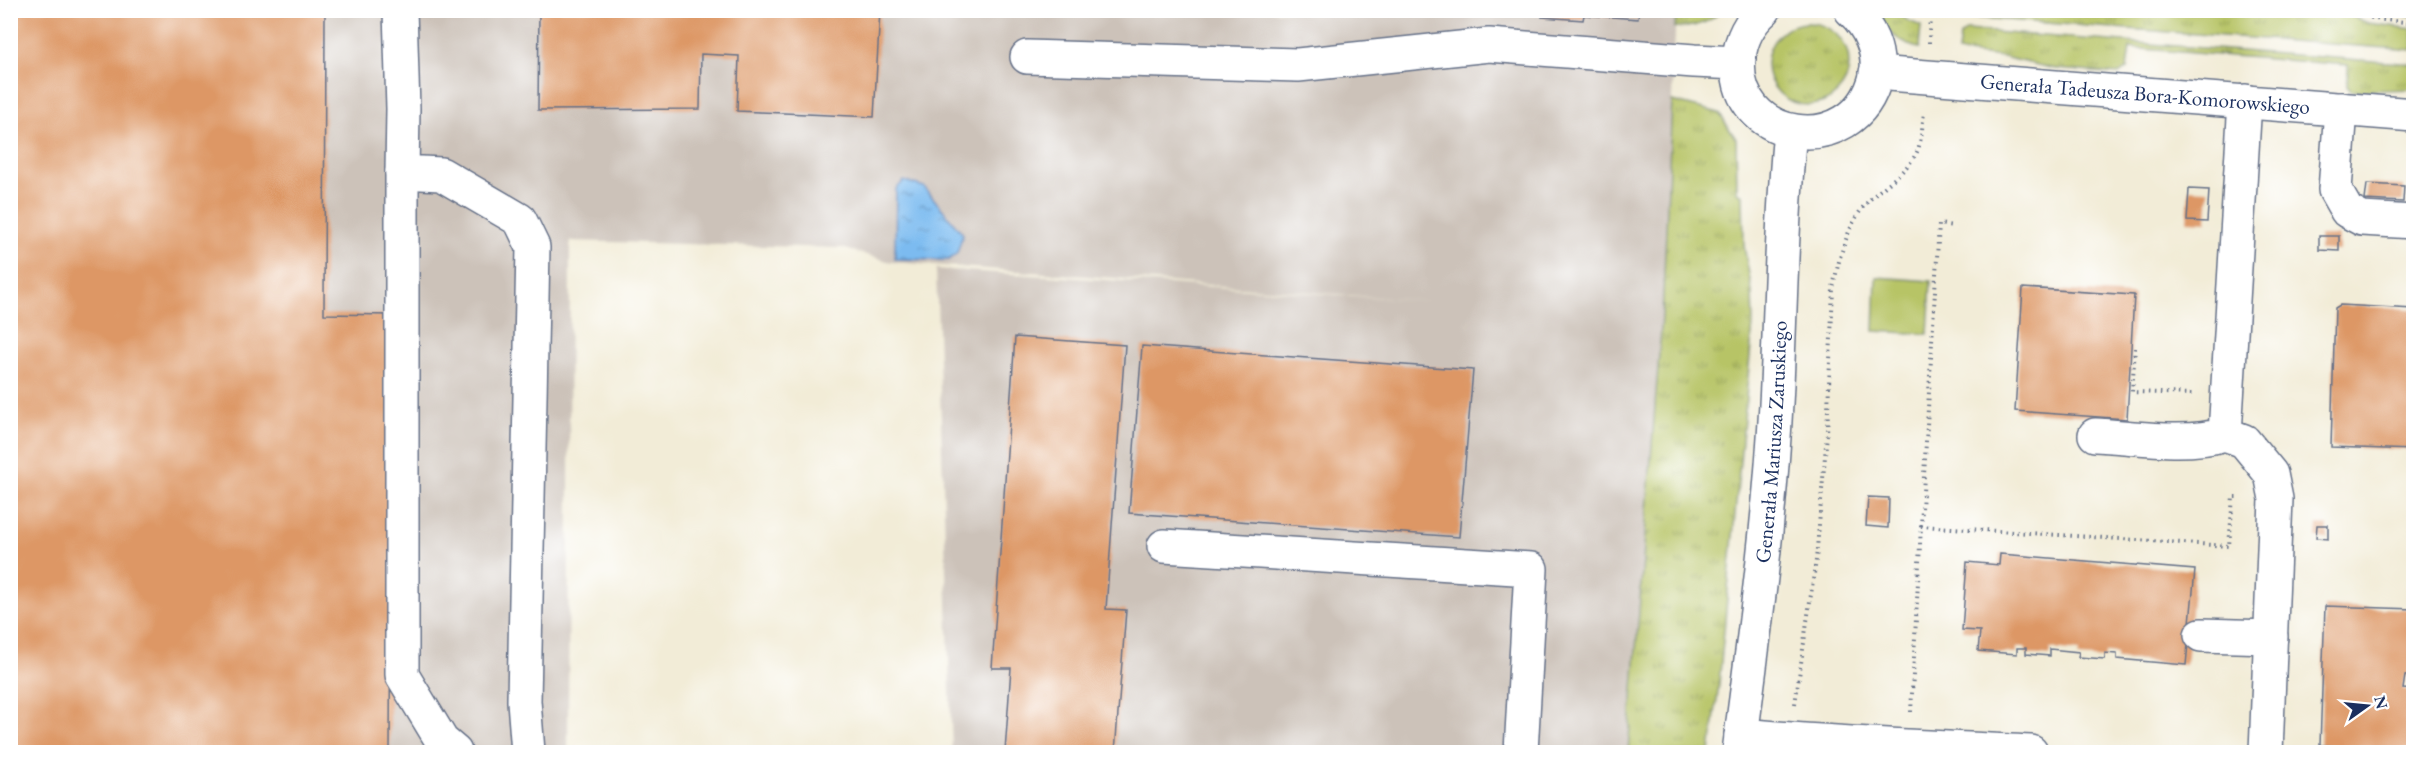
<svg xmlns="http://www.w3.org/2000/svg" width="2424" height="763" font-family="'EB Garamond',serif">
<style>
.industrial{fill:#ccc2b9}
.grass{fill:url(#grass-tufts);stroke:#697a62;stroke-width:1.5}
.park{fill:#b7c466;stroke:#697a62;stroke-width:1.5}
.water{fill:url(#water-ripples);stroke:#4c75a7;stroke-width:1.5}
.building{fill:#dd9765}
.lines{fill:none;stroke-linecap:round;stroke-linejoin:round}
.minor-casing{stroke:#667188;stroke-width:36}
.path{stroke:#667188;stroke-width:4;stroke-dasharray:1.5 4.5;stroke-linecap:butt}
.minor{stroke:#fff;stroke-width:33}
.labels{text-anchor:middle;stroke-width:6;stroke-linejoin:round;paint-order:stroke}
.street-label{font-size:21px;fill:#1b2f5e;stroke:#fff}
</style>
<defs>
<pattern id="grass-tufts" width="24" height="20" patternUnits="userSpaceOnUse" patternTransform="scale(1.5)"><rect width="24" height="20" fill="#b7c466"/><path d="M3 7l-1-3M5 7V3M7 7l1-3M15 17l-1-3M17 17v-4M19 17l1-3" fill="none" stroke="#94a057"/></pattern>
<pattern id="water-ripples" width="26" height="14" patternUnits="userSpaceOnUse" patternTransform="scale(1.5)"><rect width="26" height="14" fill="#7cbbf0"/><path d="M2 4q2-2 4 0t4 0M15 11q2-2 4 0t4 0" fill="none" stroke="#6598c6"/></pattern>
</defs>
<rect width="100%" height="100%" fill="#fff"/>
<filter id="ink" filterUnits="userSpaceOnUse"><feTurbulence type="fractalNoise" baseFrequency=".0167" numOctaves="2"/><feDisplacementMap in="SourceGraphic" scale="12" xChannelSelector="R" yChannelSelector="G"/><feConvolveMatrix kernelMatrix="1 2 1 2 8 2 1 2 1" color-interpolation-filters="sRGB"/></filter>
<filter id="wash" filterUnits="userSpaceOnUse"><feTurbulence type="fractalNoise" baseFrequency=".008" numOctaves="4" result="noise"/><feDisplacementMap in="SourceGraphic" scale="24" xChannelSelector="R" yChannelSelector="G"/><feGaussianBlur stdDeviation="1.35" result="paint"/><feColorMatrix in="noise" values="0 0 0 0 0 0 0 0 0 0 0 0 0 0 0 0 0 1.4 0 .05"/><feComposite in="paint" operator="in"/></filter>
<g filter="url(#wash)">
<rect width="100%" height="100%" fill="#f2ecd7"/>
<path class="industrial" d="M10,11H1676L1662,317L1629,752H952L936,269L1432,301L891,262L842,248L570,241L568,752H11Z"/>
<path class="grass" d="M1939,10L2339,11L2368,23L2413,29V50L1938,15Z
M1676,11V10L1721,11C1709,24 1693,27 1675,28Z
M1872,11H1895L1907,20L1921,26L1919,48C1897,44 1885,27 1872,11Z
M2364,11H2413V17Z
M1767 64a41 41 0 1 1 82 0a41 41 0 1 1-82 0Z
M1967,30L2413,64V89L2351,91L2347,86L2348,65L2130,48L2127,68L2119,74L2055,69L2003,57L1958,52L1960,36Z
M1672,101L1719,113L1736,139L1737,192L1743,195L1744,246L1752,291L1753,324L1719,684L1710,752H1628L1662,317Z"/>
<path class="park" d="M1876,277L1931,281L1928,334L1874,331Z"/>
<path class="water" d="M904,181L924,187L963,234L957,253L949,260L895,259L896,189Z"/>
<g id="blocks">
<path class="building" d="M10,10H325L324,314L392,315L390,752H10Z
M539,10H880L874,117L737,111L739,56L701,54L700,109L538,110Z
M1543,10H1639L1638,19L1584,15L1583,20L1542,17Z
M2367,184L2404,186L2403,202L2365,200Z
M2189,189L2209,190L2207,222L2187,221Z
M2319,236H2339V251L2319,250Z
M2023,288L2134,295L2127,419L2015,411Z
M2340,305L2414,309V450L2331,447L2335,308Z
M1015,337L1125,345L1106,609L1126,610L1115,752H1005L1011,668H992Z
M1142,346L1473,370L1459,537L1129,513Z
M1868,497L1889,498L1888,528L1866,526Z
M2317,525H2328V539L2316,538Z
M2000,554L2195,570L2186,665L2117,659V654L2105,653V659L2078,657L2079,652L2050,649V656L2026,654V648H2017V654L1978,651L1980,631L1962,630L1967,562L1999,565Z
M2325,606L2414,609V675L2405,676L2403,689L2414,690V750L2320,745Z"/>
</g>
</g>
<g filter="url(#ink)">
<use href="#blocks" fill-opacity="0" stroke="#667188" stroke-width="1.5"/>
<g class="lines">
<defs>
<g id="minor">
<path d="M400,10L403,109L402,172L441,174L520,220L533,247L524,701L528,752"/>
<path d="M1764,10C1749,23 1741,38 1739,58C1729,142 1855,163 1876,76C1881,52 1869,26 1851,10"/>
<path d="M1027,57L1298,65L1489,45L1694,61L1738,63"/>
<path id="s1" d="M1876,73L2414,115"/>
<path d="M2341,109L2335,190L2347,211L2362,219L2414,222"/>
<path d="M402,172V675L442,741L455,752"/>
<path d="M2225,434L2244,441L2271,474L2276,499L2266,752"/>
<path d="M2095,435C2135,437 2187,446 2225,434L2245,101"/>
<path d="M1164,546L1531,569L1521,752"/>
<path d="M2201,635L2271,637"/>
<path d="M1741,735C1838,744 1935,747 2031,752"/>
<path id="s2" d="M1739,752C1754,637 1770,521 1776,404C1781,313 1781,222 1790,131"/>
</g>
</defs>
<use href="#minor" class="minor-casing"/>
<path class="path" d="M2348,10L2375,19L2414,23
M1929,43L1930,10
M2135,348L2132,392L2193,394
M1921,526L1939,224L1953,226
M1795,704L1816,560L1822,490L1827,434L1833,288C1838,262 1846,231 1861,210C1876,189 1903,177 1916,154C1922,142 1922,126 1924,113
M1911,712L1921,526L2229,546L2233,497H2240"/>
<use href="#minor" class="minor"/>
</g>
</g>
<g class="labels">
<g class="street-label">
<text dy="7" stroke="none"><textPath href="#s1" startOffset="270">Generała Tadeusza Bora-Komorowskiego</textPath></text>
<text dy="7" stroke="none"><textPath href="#s2" startOffset="312">Generała Mariusza Zaruskiego</textPath></text>
</g>
</g>
<rect width="2424" height="763" fill="none" stroke="#fff" stroke-width="36"/>
<g transform="translate(2367 706) rotate(75)" stroke="#ffffff" stroke-width="4.5" paint-order="stroke">
<path d="M0-4.5L10 22L0 15L-10 22Z" fill="#1b2f5e"/>
<text y="-9" font-size="16" font-weight="bold" text-anchor="middle" fill="#1b2f5e">N</text>
</g>
</svg>
